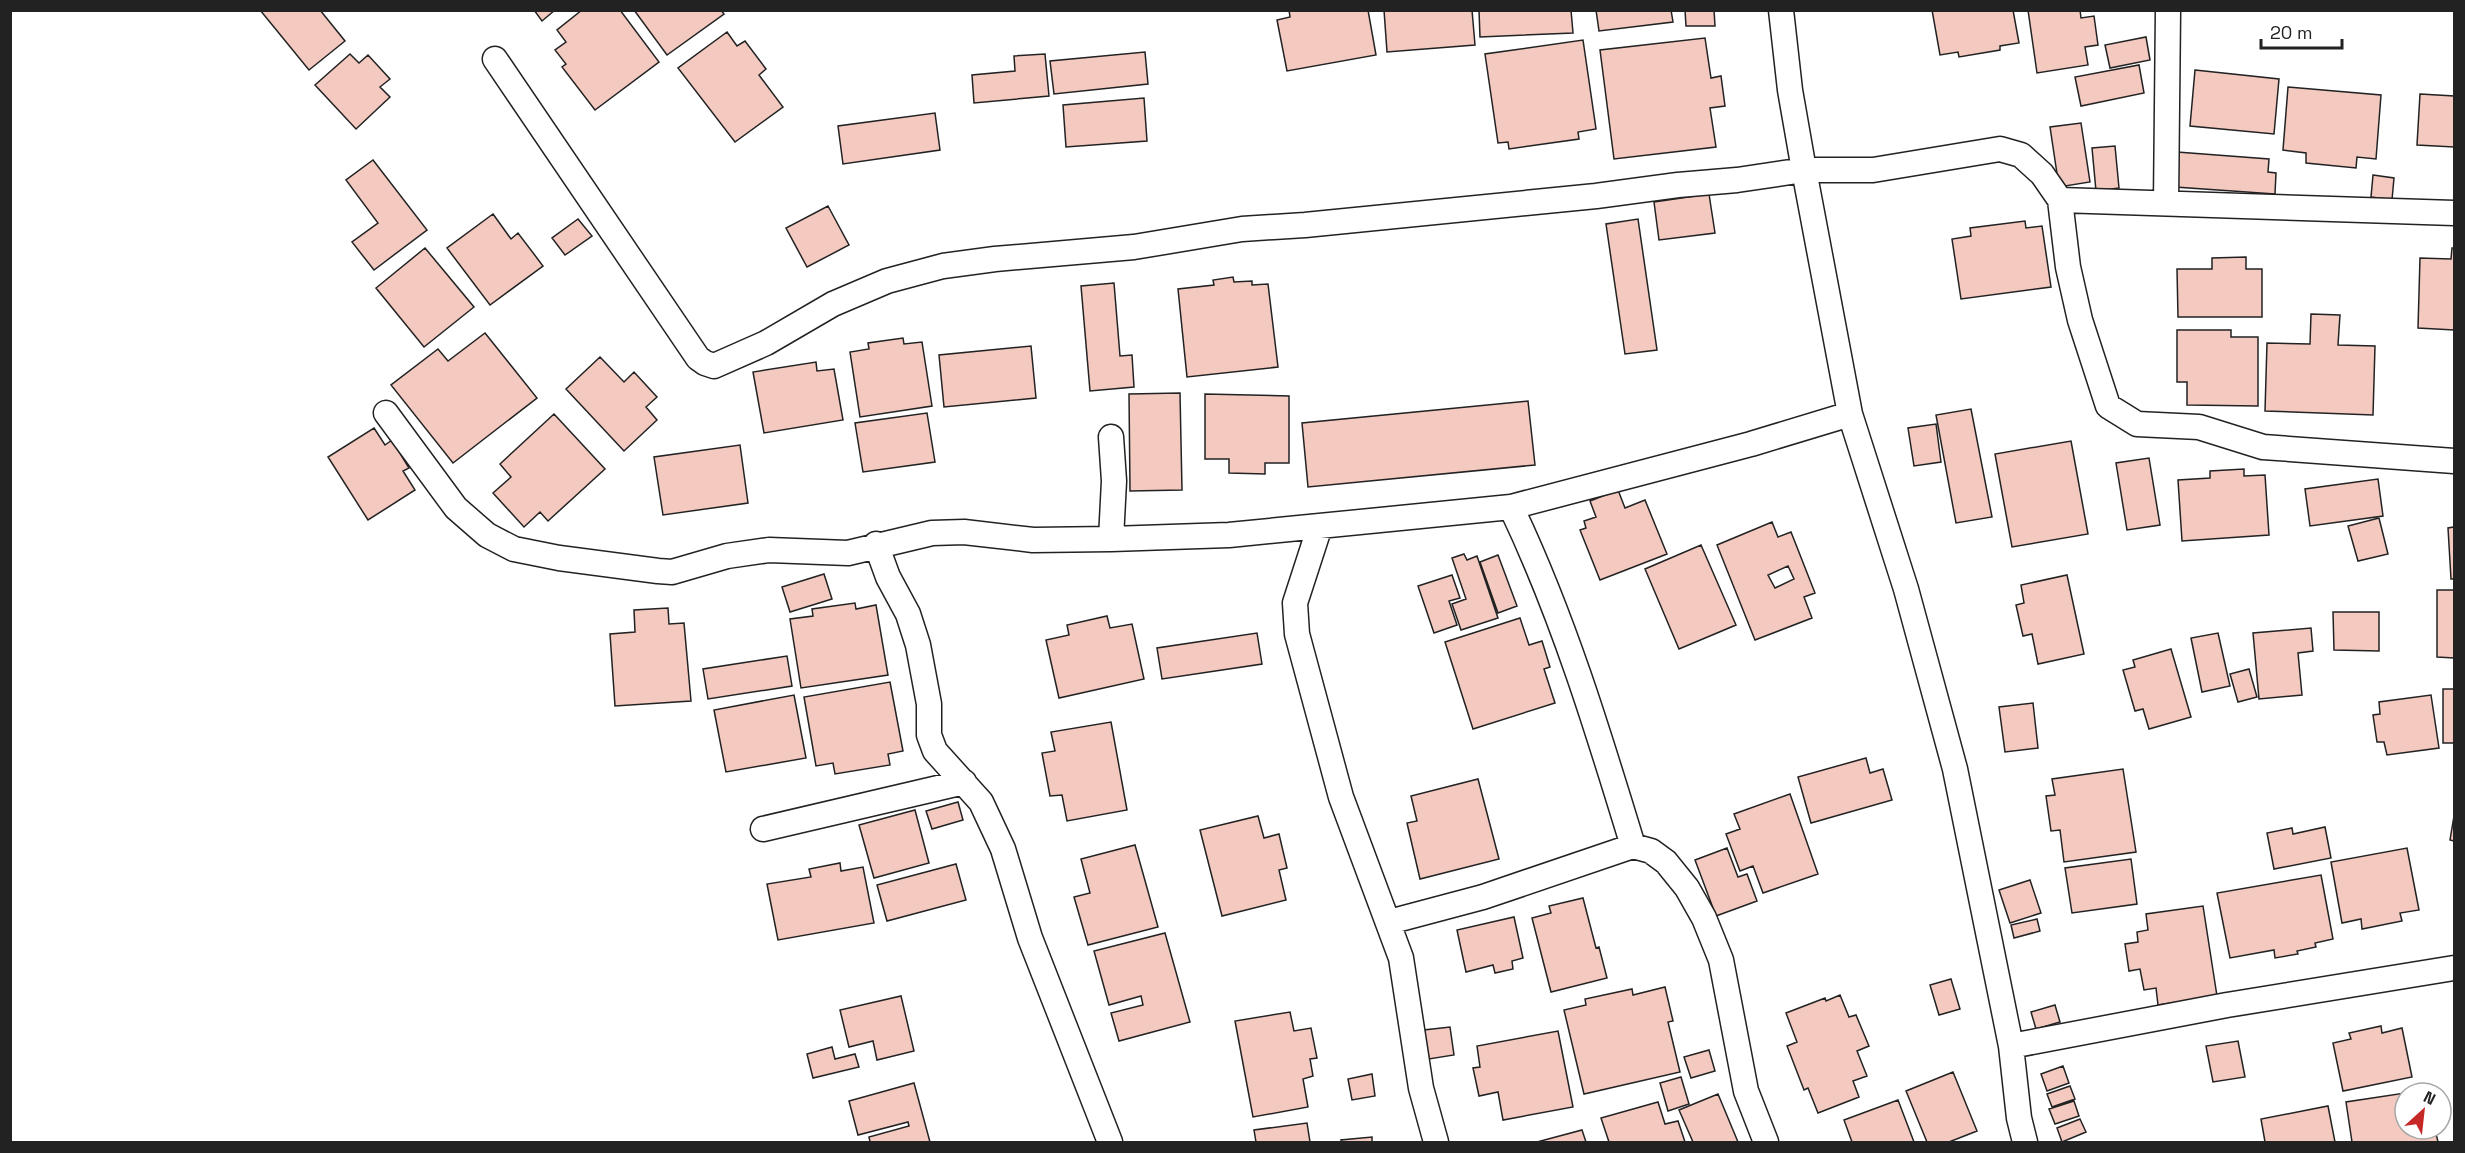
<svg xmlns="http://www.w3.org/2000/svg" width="2465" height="1153" font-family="'Space Grotesk',sans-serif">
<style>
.building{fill:#f3c9c0;stroke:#222;stroke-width:1.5;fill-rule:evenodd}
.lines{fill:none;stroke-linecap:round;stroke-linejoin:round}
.street-casing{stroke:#222;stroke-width:27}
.street{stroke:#fff;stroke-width:24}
</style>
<rect width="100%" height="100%" fill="#fff"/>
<path class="building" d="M260,10H320L345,41L309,70Z
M534,10H555L542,21Z
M582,10H620L659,62L595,110L562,67L566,64L555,50L566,42L557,30Z
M634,10H721L724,14L667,55Z
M1289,10H1368L1376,55L1287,71L1277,20L1290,17Z
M1384,10H1472L1475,45L1387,52Z
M1479,10H1571L1573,33L1480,37Z
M1596,10H1671L1673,22L1599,31Z
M1685,10H1714L1715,26H1686Z
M1932,10H2013L2019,43L2000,46V50L1959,57L1958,52L1940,55Z
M2028,10H2080L2081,18L2094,16L2098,45L2085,47L2088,65L2037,73Z
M727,32L737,46L745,41L766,69L759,75L783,107L735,142L678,68Z
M2146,37L2150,60L2110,68L2105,45Z
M1705,38L1711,78L1721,76L1725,106L1710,108L1716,147L1614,159L1600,50Z
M1583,40L1596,129L1578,132L1579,139L1509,149L1508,142L1498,143L1485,54Z
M1145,52L1148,84L1054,94L1050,61Z
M350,54L359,63L368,55L390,79L380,87L390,97L356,129L315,85Z
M1045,54L1049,96L974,103L972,75L1015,71L1014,56Z
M2139,65L2144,93L2081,106L2075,77Z
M2195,70L2279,79L2274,134L2190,126Z
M2288,87L2381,95L2376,159L2357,157L2356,168L2306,163V153L2283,150Z
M2420,94L2454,96V147L2417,145Z
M1144,98L1147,141L1066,147L1063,105Z
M935,113L940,150L843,164L838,126Z
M2081,123L2090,182L2059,187L2050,127Z
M2115,146L2119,188L2096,191L2092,148Z
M2177,152L2269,159L2268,172L2276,173L2275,194L2175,187Z
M373,160L427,230L374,270L352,242L378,223L346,180Z
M2373,175L2394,178L2392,200L2371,197Z
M1709,194L1715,233L1659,240L1654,202Z
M828,206L849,245L807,267L786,228Z
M493,214L511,239L518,233L543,266L490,305L447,248Z
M578,219L592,236L565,255L552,238Z
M1638,219L1657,350L1625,354L1606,224Z
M2025,221L2026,228L2042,226L2051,287L1961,299L1952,239L1971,236L1970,228Z
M425,248L474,307L424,347L376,288Z
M2452,248H2454V330L2418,328L2420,258L2451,259Z
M2246,257V269H2262V317H2178L2177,269H2212V258Z
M1233,277L1234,282L1252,281V285L1268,284L1278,367L1187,377L1178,289L1214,285L1213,280Z
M1114,283L1120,356L1132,355L1134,387L1090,391L1081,286Z
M2311,314L2340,315L2338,345L2375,346L2373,415L2265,411L2267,343L2310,344Z
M2177,330H2231V337H2258V406L2187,405V382H2177Z
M485,333L537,398L453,463L391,385L438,349L448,361Z
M903,338L904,344L922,342L932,406L860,417L850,352L869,349L868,343Z
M1031,346L1036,398L944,407L939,355Z
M600,357L624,382L634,372L657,397L646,407L657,420L624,451L566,389Z
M816,362L817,371L834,369L843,420L764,433L753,372Z
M1180,393L1182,490L1130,491L1129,394Z
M1205,394L1289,396V463H1265V474L1229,473V459H1205Z
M1528,401L1535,465L1308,487L1302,423Z
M1971,409L1992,517L1956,523L1936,415Z
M927,413L935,462L863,472L855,423Z
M554,414L605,469L548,521L540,512L524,527L493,493L511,477L500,464Z
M1936,424L1941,462L1914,466L1908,428Z
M374,428L385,445L392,440L409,468L403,471L415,490L368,520L328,457Z
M2071,441L2088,534L2012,547L1995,454Z
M740,445L748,503L663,515L654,457Z
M2149,458L2160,525L2127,530L2116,463Z
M2244,469V476L2265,475L2269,535L2182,541L2178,480L2210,478V471Z
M2378,479L2383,516L2310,526L2305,489Z
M1618,490L1625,508L1645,500L1667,554L1600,580L1580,530L1586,528L1584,521L1596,517L1590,501Z
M2379,518L2388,554L2358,561L2348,526Z
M1772,522L1778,537L1791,532L1815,593L1804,597L1812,618L1755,640L1717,545ZM1788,566L1794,579L1775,588L1768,575Z
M2454,527V579H2451L2448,528Z
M1701,545L1736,625L1679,649L1645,569Z
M1464,554L1467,560L1477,556L1498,618L1461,630L1452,604L1466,599L1452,558Z
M1498,555L1517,606L1498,613L1480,562Z
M824,574L832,599L790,612L782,587Z
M1452,575L1460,598L1449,601L1457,625L1434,633L1418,586Z
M2067,575L2084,654L2038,664L2032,634L2023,636L2016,605L2024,603L2021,585Z
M2437,590H2454V658L2437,657Z
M855,603L856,609L876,605L888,675L801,688L790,619L813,616L812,609Z
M668,608L669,624L684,623L691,701L615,706L610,634L635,632L634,610Z
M2333,612H2379V651L2334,650Z
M1107,616L1110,628L1132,624L1144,679L1059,698L1046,640L1069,635L1067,625Z
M1520,618L1529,645L1542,641L1550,667L1544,669L1555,703L1473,729L1445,642Z
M2311,628L2313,651L2298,653L2302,695L2259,699L2253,633Z
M1257,633L1262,664L1162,679L1157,648Z
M2218,633L2230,686L2202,692L2191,638Z
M2171,649L2191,717L2149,729L2143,709L2135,711L2123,670L2135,667L2133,660Z
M787,656L792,686L708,699L703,669Z
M2249,669L2257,697L2238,702L2230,674Z
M890,682L903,751L888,754L890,765L835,774L833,763L816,766L804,697Z
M2443,689H2454V743H2443Z
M794,695L806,758L726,772L714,710Z
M2431,695L2439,748L2387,755L2384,742H2377L2373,715L2380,714L2379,702Z
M2033,703L2038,748L2005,752L1999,707Z
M1111,722L1127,810L1067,821L1062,795L1050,796L1042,753L1055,751L1051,732Z
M1866,758L1870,773L1883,769L1892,800L1811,823L1798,777Z
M2123,769L2136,852L2064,862L2060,830L2051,831L2046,796L2055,795L2052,779Z
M1478,779L1499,859L1420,879L1407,823L1417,821L1411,796Z
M1790,794L1818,874L1763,893L1753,866L1740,871L1726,834L1740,829L1734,814Z
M958,802L963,820L932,829L926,811Z
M915,810L929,863L874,878L859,825Z
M1258,816L1264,838L1279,834L1287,868L1279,870L1286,900L1222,916L1200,830Z
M2454,816V841L2450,840Z
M2325,827L2331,858L2274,869L2267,833L2292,828L2293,834Z
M1135,845L1158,927L1088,945L1074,897L1090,893L1081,859Z
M1727,848L1738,877L1747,874L1757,901L1716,916L1695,860Z
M2407,848L2419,910L2400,913L2402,921L2362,929L2361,919L2342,923L2331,862Z
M2131,859L2137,904L2072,913L2065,868Z
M840,863L841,871L863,867L874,923L778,940L767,884L811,877L809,869Z
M956,864L966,900L887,921L877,885Z
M2321,875L2333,939L2315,943L2316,947L2297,951L2298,954L2275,958L2274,950L2230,958L2217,893Z
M2030,880L2041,913L2010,923L1999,890Z
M1583,898L1596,948L1599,947L1607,978L1551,992L1532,918L1551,913L1549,906Z
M2203,906L2217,996L2158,1005L2156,988L2144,990L2140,969L2129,971L2125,944L2138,942L2137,932L2148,930L2146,914Z
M1514,917L1523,958L1512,961L1513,969L1495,973L1493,965L1466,972L1457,930Z
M2037,919L2040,931L2014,938L2011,925Z
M1165,933L1190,1022L1119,1041L1111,1013L1143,1005L1141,996L1109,1005L1094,951Z
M1951,979L1960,1009L1939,1015L1930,985Z
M1665,987L1673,1021L1668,1022L1680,1072L1584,1094L1564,1010L1586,1005L1585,999L1632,989L1633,995Z
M1840,995L1849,1017L1856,1015L1869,1046L1857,1051L1867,1076L1853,1081L1859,1097L1818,1113L1808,1088L1804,1090L1787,1046L1797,1042L1786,1013L1825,998L1826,1001Z
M901,996L914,1051L877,1060L873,1041L849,1047L840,1010Z
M2055,1005L2060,1022L2036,1029L2031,1012Z
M1290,1012L1294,1031L1311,1028L1317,1058L1310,1059L1313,1076L1303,1079L1308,1107L1253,1117L1235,1021Z
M2381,1026L2382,1033L2402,1028L2412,1077L2343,1091L2333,1043L2351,1039L2349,1033Z
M1450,1027L1454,1055L1429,1059L1424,1030Z
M1558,1031L1573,1107L1503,1120L1498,1092L1479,1096L1473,1068L1480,1067L1477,1046Z
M2238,1041L2245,1077L2213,1082L2206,1046Z
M832,1047L835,1059L855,1054L859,1067L813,1078L807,1054Z
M1709,1050L1715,1071L1691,1078L1684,1057Z
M2063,1066L2069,1083L2047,1091L2041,1074Z
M1953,1072L1977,1131L1949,1142H1927L1906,1091Z
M1372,1074L1375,1096L1352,1100L1348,1079Z
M1681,1077L1689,1104L1668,1111L1660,1083Z
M914,1083L930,1142H870L869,1137L909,1126L908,1122L858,1135L849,1101Z
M2070,1086L2075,1099L2052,1107L2047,1094Z
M2405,1093V1129H2435L2438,1142H2352L2346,1102Z
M1718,1094L1738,1142H1693L1679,1110Z
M1898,1100L1914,1142H1852L1844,1120Z
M2074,1101L2079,1116L2055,1124L2049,1109Z
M1658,1102L1665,1124L1678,1121L1685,1142H1609L1601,1118Z
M2328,1106L2335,1142H2265L2261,1119Z
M2080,1119L2086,1132L2062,1142L2057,1128Z
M1307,1123L1310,1142H1256L1254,1130Z
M1582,1130L1586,1142H1537Z
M1372,1137V1142H1342L1341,1140Z"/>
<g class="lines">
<defs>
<path id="street" d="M1781,10L1790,90L1804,170L1850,414L1906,589L1955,769L2011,1046L2019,1118L2025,1142
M495,59L698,358L705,363L714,366L766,343L833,304L887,281L943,266L995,259L1134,247L1242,229L1305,225L1596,196L1678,185L1737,180L1804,170H1873L2000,149L2021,155L2042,174L2060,200L2068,267L2080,320L2108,406L2137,424L2199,427L2263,447L2454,461
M2060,200L2454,213
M2166,203L2168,10
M386,413L456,508L487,535L514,549L559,558L658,571L672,572L727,556L769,550L848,553L932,533L964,532L1033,540L1111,539L1114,481L1111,437
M1511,507C1563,616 1598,731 1633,846
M1320,526L1295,603L1297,634L1341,797L1401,958L1421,1088L1436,1142
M1111,539L1229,535L1511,507L1751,444L1850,414
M876,544L888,577L908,614L918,645L929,704V735L935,751L981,802L1003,849L1030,938L1110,1142
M763,829L964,782
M1389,922L1483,897L1633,846L1651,851L1666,862L1687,888L1704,918L1721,960L1746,1091L1766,1142
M2011,1046L2227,1005L2454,968"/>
</defs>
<use href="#street" class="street-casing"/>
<use href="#street" class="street"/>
</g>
<rect width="2465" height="1153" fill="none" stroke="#222222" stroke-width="24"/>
<g transform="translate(2423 1111) rotate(27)"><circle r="28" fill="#ffffff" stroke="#a7a7a7" stroke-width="1.5"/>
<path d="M0-4.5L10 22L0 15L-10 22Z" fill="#c62828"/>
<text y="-9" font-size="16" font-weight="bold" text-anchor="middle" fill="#222222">N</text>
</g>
<path d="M2261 39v9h81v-9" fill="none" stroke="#222222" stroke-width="3"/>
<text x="2270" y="39" font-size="18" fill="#222222" stroke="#ffffff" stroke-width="4.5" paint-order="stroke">20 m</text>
</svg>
